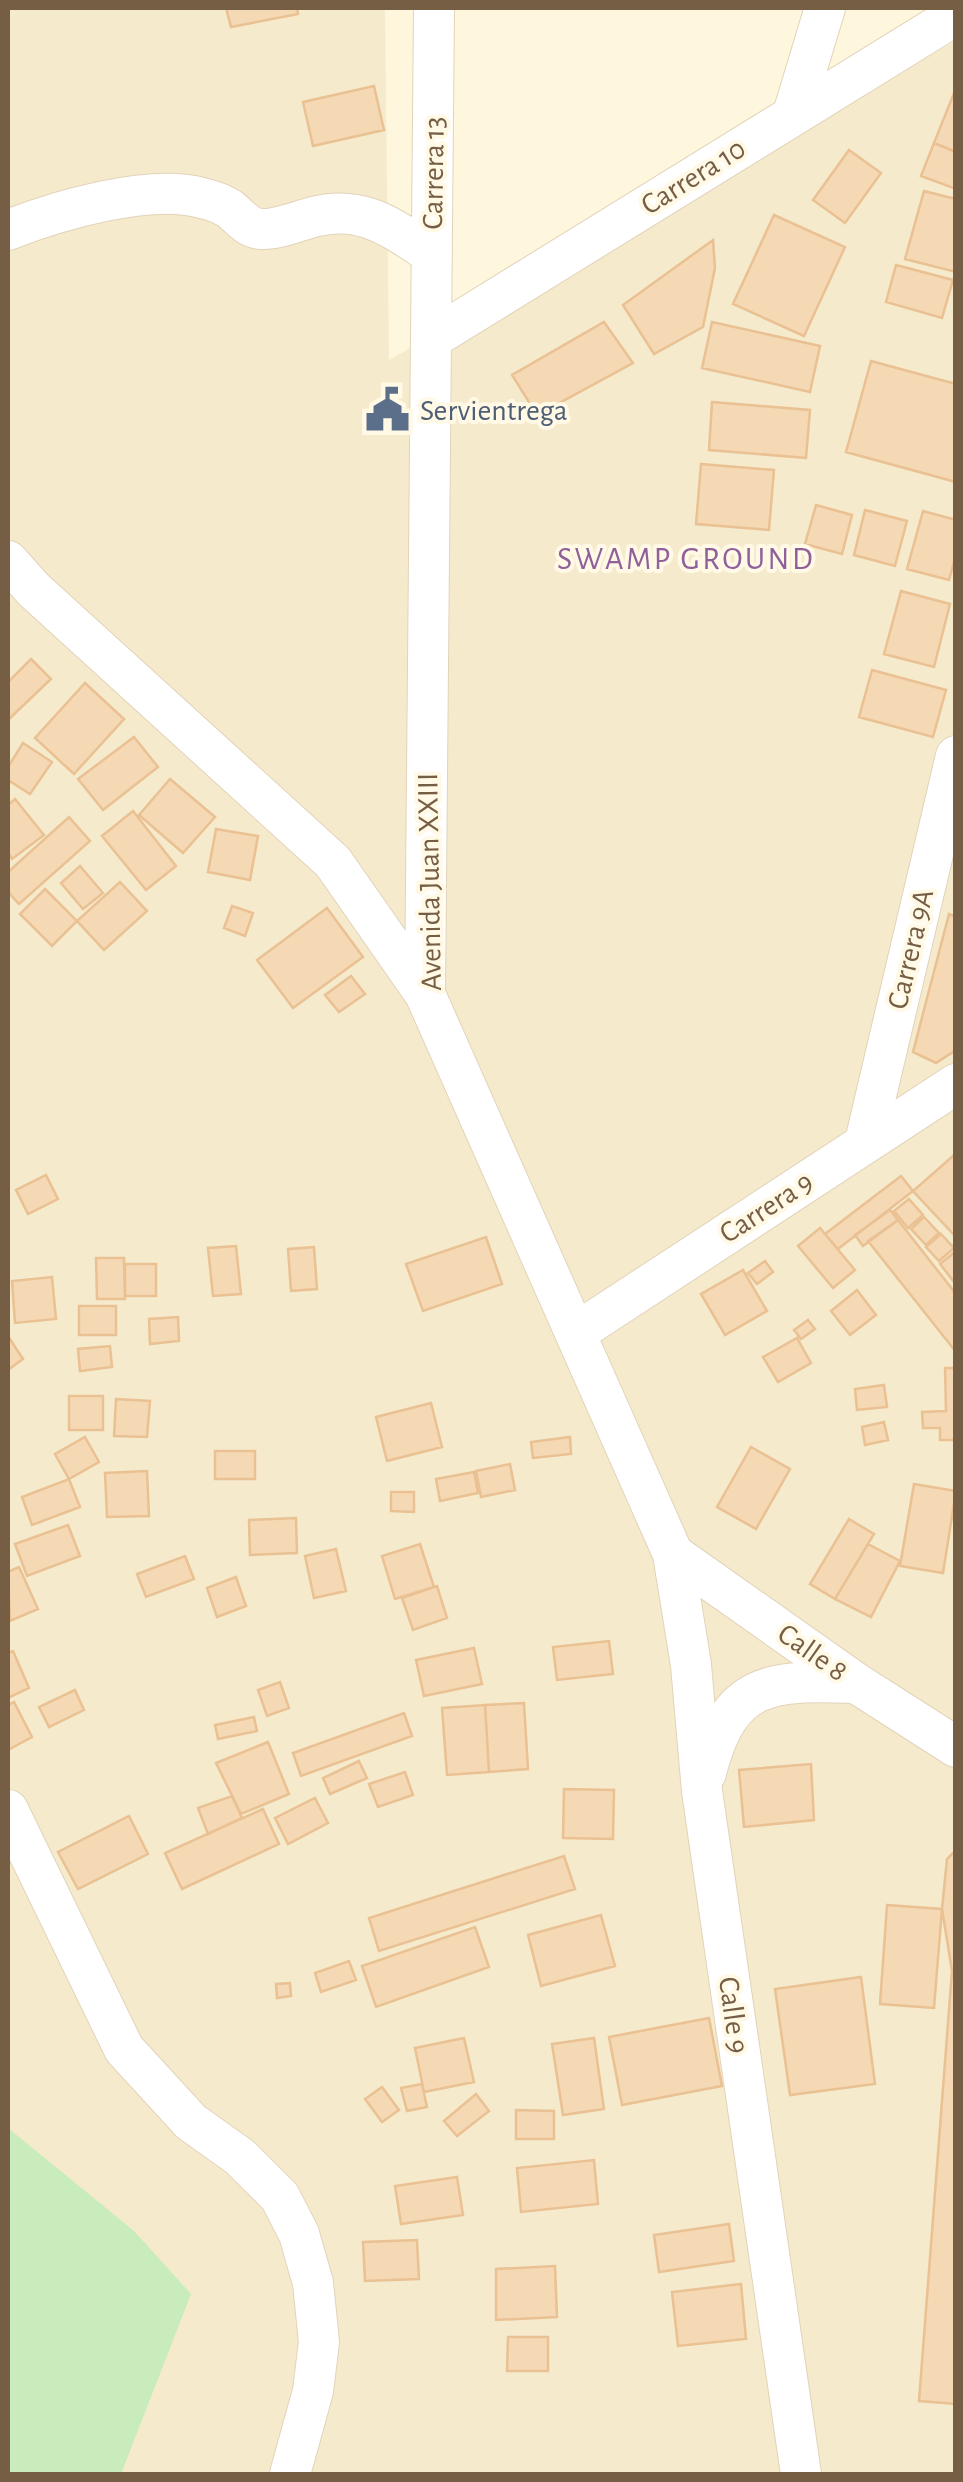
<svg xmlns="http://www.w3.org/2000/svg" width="963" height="2482" font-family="'Alegreya Sans',sans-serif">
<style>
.residential{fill:#f6eacc}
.green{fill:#c8ecbc}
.building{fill:#f5d8b4;stroke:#e9c193;stroke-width:2.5}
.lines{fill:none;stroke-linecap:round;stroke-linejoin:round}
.minor-casing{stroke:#e2d3ba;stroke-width:42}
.minor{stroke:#fff;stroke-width:40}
.labels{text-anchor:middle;stroke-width:8;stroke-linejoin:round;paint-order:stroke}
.street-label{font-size:30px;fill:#765e45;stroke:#fff9e6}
.service-label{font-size:30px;fill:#4e5e75;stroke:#fff9e6;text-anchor:start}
.neighbourhood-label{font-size:32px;letter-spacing:2.5px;fill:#8f609a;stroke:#fff9e6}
</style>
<rect width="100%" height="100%" fill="#fef7de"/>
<path class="residential" d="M8,8H385L389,360L955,41V2474H8Z"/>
<path class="green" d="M8,2128L134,2231L191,2294L121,2474H8Z"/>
<path class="building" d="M226,8H297L298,14L231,27Z
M374,86L384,130L313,146L303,102Z
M956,88V152L934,143Z
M934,143L956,152V189L921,176Z
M849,150L881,173L845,223L813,200Z
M924,191L956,199V272L905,259Z
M774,215L845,247L804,336L733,304Z
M713,240L715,268L703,327L654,354L623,305Z
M896,265L953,280L942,318L886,302Z
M604,322L633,363L537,415L512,375Z
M712,322L820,346L810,392L702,368Z
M871,361L956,384V482L846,452Z
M712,402L810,410L806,458L709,450Z
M701,464L774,470L769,530L696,524Z
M816,505L852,515L842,554L805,544Z
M865,510L907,521L895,566L854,555Z
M923,511L956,520V555L949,580L907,569Z
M901,591L950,604L934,667L884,654Z
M31,659L51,679L8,720V682Z
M872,670L946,690L933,737L859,717Z
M85,683L124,719L74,774L35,738Z
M134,737L158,767L103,810L78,779Z
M23,743L52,762L30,794L8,780V767Z
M170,779L215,817L183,853L139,815Z
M15,799L44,835L12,859L8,852V805Z
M133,811L176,866L146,890L102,836Z
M69,817L90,841L19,904L8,892V872Z
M216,829L258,836L250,880L208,872Z
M80,866L103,893L83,909L61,883Z
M120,882L147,911L104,950L77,921Z
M45,889L77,921L52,946L20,914Z
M232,906L253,913L245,936L224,928Z
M327,908L363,957L293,1008L257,960Z
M949,914L956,917V1050L936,1063L913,1052Z
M351,976L365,994L339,1012L325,995Z
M953,1156L956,1159V1237L913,1191Z
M46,1175L58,1199L28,1214L16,1190Z
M901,1176L913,1191L838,1249L825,1234Z
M909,1199L923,1215L908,1228L894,1211Z
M890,1210L898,1220L863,1246L855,1235Z
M924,1217L939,1233L926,1245L911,1229Z
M898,1220L956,1294V1352L868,1241Z
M820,1228L855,1270L833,1288L798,1246Z
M941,1234L954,1248L939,1261L926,1247Z
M486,1237L502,1284L423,1311L406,1264Z
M236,1246L241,1294L213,1296L208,1248Z
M314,1247L317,1289L291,1291L288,1249Z
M956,1251V1280L954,1282L940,1264Z
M96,1258H124L125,1299H97Z
M765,1261L773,1272L757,1284L748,1273Z
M125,1264H156V1296H125Z
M743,1270L767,1311L725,1335L701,1294Z
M52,1277L56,1319L15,1323L12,1281Z
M857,1290L876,1315L850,1335L831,1311Z
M79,1306H116V1335H79Z
M178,1317L179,1341L150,1344L149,1319Z
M808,1320L815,1329L801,1339L794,1330Z
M8,1336L23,1359L8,1370Z
M797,1338L811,1363L778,1382L763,1357Z
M110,1346L112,1367L80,1371L78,1349Z
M945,1368H956V1440H940V1428H923L922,1412L946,1411Z
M884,1385L887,1407L857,1410L855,1389Z
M69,1396H103V1430H69Z
M116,1399L150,1401L147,1437L114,1436Z
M431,1403L442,1447L387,1461L376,1417Z
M884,1422L888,1440L865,1445L862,1427Z
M85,1437L99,1462L69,1479L55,1454Z
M570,1437L571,1454L533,1458L531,1442Z
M751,1447L790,1469L756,1529L717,1507Z
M215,1451H255V1479H215Z
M510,1464L515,1490L481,1497L476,1471Z
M147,1471L149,1516L107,1517L105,1473Z
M474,1472L478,1493L440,1501L436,1479Z
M69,1479L80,1507L32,1525L22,1497Z
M914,1484L956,1491L943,1573L900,1566Z
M391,1492H414V1512L391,1511Z
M296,1518L297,1553L250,1555L249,1520Z
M849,1519L874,1534L835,1599L810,1584Z
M68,1525L80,1556L27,1576L15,1544Z
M420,1544L434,1587L395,1599L382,1556Z
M868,1544L900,1561L871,1617L835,1599Z
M336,1549L346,1591L314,1598L305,1556Z
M185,1556L194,1579L146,1597L137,1574Z
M19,1567L38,1609L10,1621L8,1572Z
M236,1577L246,1606L217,1617L207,1588Z
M437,1586L447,1618L413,1630L402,1598Z
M609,1641L613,1674L557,1680L553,1647Z
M474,1648L482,1684L424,1696L416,1660Z
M13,1651L29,1688L8,1698V1653Z
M280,1682L289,1708L267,1716L258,1690Z
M75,1690L84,1710L49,1727L39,1707Z
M14,1702L32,1737L8,1750V1705Z
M524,1703L528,1769L489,1772L485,1705Z
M485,1705L489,1772L447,1775L442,1708Z
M404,1713L412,1736L301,1776L293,1753Z
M254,1717L257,1731L218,1739L215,1725Z
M268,1742L289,1794L241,1814L216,1763Z
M359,1761L367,1778L330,1794L323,1778Z
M811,1764L814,1820L744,1827L739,1770Z
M405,1772L413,1795L378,1807L369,1784Z
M564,1789L614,1790L613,1839L563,1838Z
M232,1796L242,1818L208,1834L198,1808Z
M315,1798L328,1823L288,1844L275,1818Z
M263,1809L279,1844L182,1889L165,1853Z
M129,1816L148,1854L78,1889L58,1852Z
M956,1850V1971H952L942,1909L947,1859Z
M564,1856L575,1889L379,1951L369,1918Z
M887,1905L942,1909L934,2008L880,2004Z
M601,1915L615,1966L541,1986L528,1935Z
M475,1927L489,1967L376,2007L362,1966Z
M349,1961L356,1980L321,1992L315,1973Z
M952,1971H956V2404L919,2401Z
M861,1977L875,2084L790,2095L775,1989Z
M290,1983L291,1996L277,1998L276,1984Z
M709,2018L722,2086L622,2105L609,2037Z
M464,2038L474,2082L424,2092L415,2048Z
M594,2038L604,2109L563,2115L552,2044Z
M422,2084L427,2107L407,2111L401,2088Z
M382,2087L399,2110L382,2122L365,2099Z
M476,2094L489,2111L457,2136L444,2121Z
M516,2110L554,2111V2139H516Z
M594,2160L598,2204L521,2212L517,2168Z
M457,2177L463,2215L401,2224L395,2186Z
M729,2224L734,2261L659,2272L654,2235Z
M417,2240L419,2279L365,2281L363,2242Z
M555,2266L557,2317L496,2320V2269Z
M741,2284L746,2339L678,2346L672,2292Z
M508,2337H548V2371H507Z"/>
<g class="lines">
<defs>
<path id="minor" d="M434,8L425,994L673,1554L691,1665L702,1791L801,2474
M793,114L825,8
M8,230C56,211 150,183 202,198C211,200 222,204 230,209C240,217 247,228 261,229C277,230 298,221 313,217C363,204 392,228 432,254
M431,339L956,15
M8,561L34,590L333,862L425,994
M865,1142L956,756
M577,1332L956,1084
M673,1554L856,1683L956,1747
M706,1773C729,1680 771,1680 856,1683
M8,1810L124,2049L191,2122L240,2157L280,2197L299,2234L313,2283L319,2342L313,2391L290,2474"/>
</defs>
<use href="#minor" class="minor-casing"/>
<use href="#minor" class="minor"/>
</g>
<defs>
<symbol id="civic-bare" viewBox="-9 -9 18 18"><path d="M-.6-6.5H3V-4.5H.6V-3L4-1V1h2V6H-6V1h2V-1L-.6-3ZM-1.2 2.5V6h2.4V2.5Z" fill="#5c6f8a" stroke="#fff9e6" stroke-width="2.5" paint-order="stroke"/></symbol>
</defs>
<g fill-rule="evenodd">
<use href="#civic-bare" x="356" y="378" width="63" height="63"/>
</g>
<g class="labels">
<g class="street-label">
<text transform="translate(433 173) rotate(-89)" y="10">Carrera 13</text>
<text transform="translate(693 176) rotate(-32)" y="10">Carrera 10</text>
<text transform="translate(429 882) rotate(-91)" y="10">Avenida Juan XXIII</text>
<text transform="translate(910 949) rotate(-77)" y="10">Carrera 9A</text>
<text transform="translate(766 1207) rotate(-33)" y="10">Carrera 9</text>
<text transform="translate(813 1652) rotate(35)" y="10">Calle 8</text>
<text transform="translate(734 2015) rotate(82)" y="10">Calle 9</text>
</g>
<g class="service-label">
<text x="420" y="420">Servientrega</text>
</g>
<g class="neighbourhood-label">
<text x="686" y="569">SWAMP GROUND</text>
</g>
</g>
<rect width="963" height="2482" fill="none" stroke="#765e45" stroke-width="20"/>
</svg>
